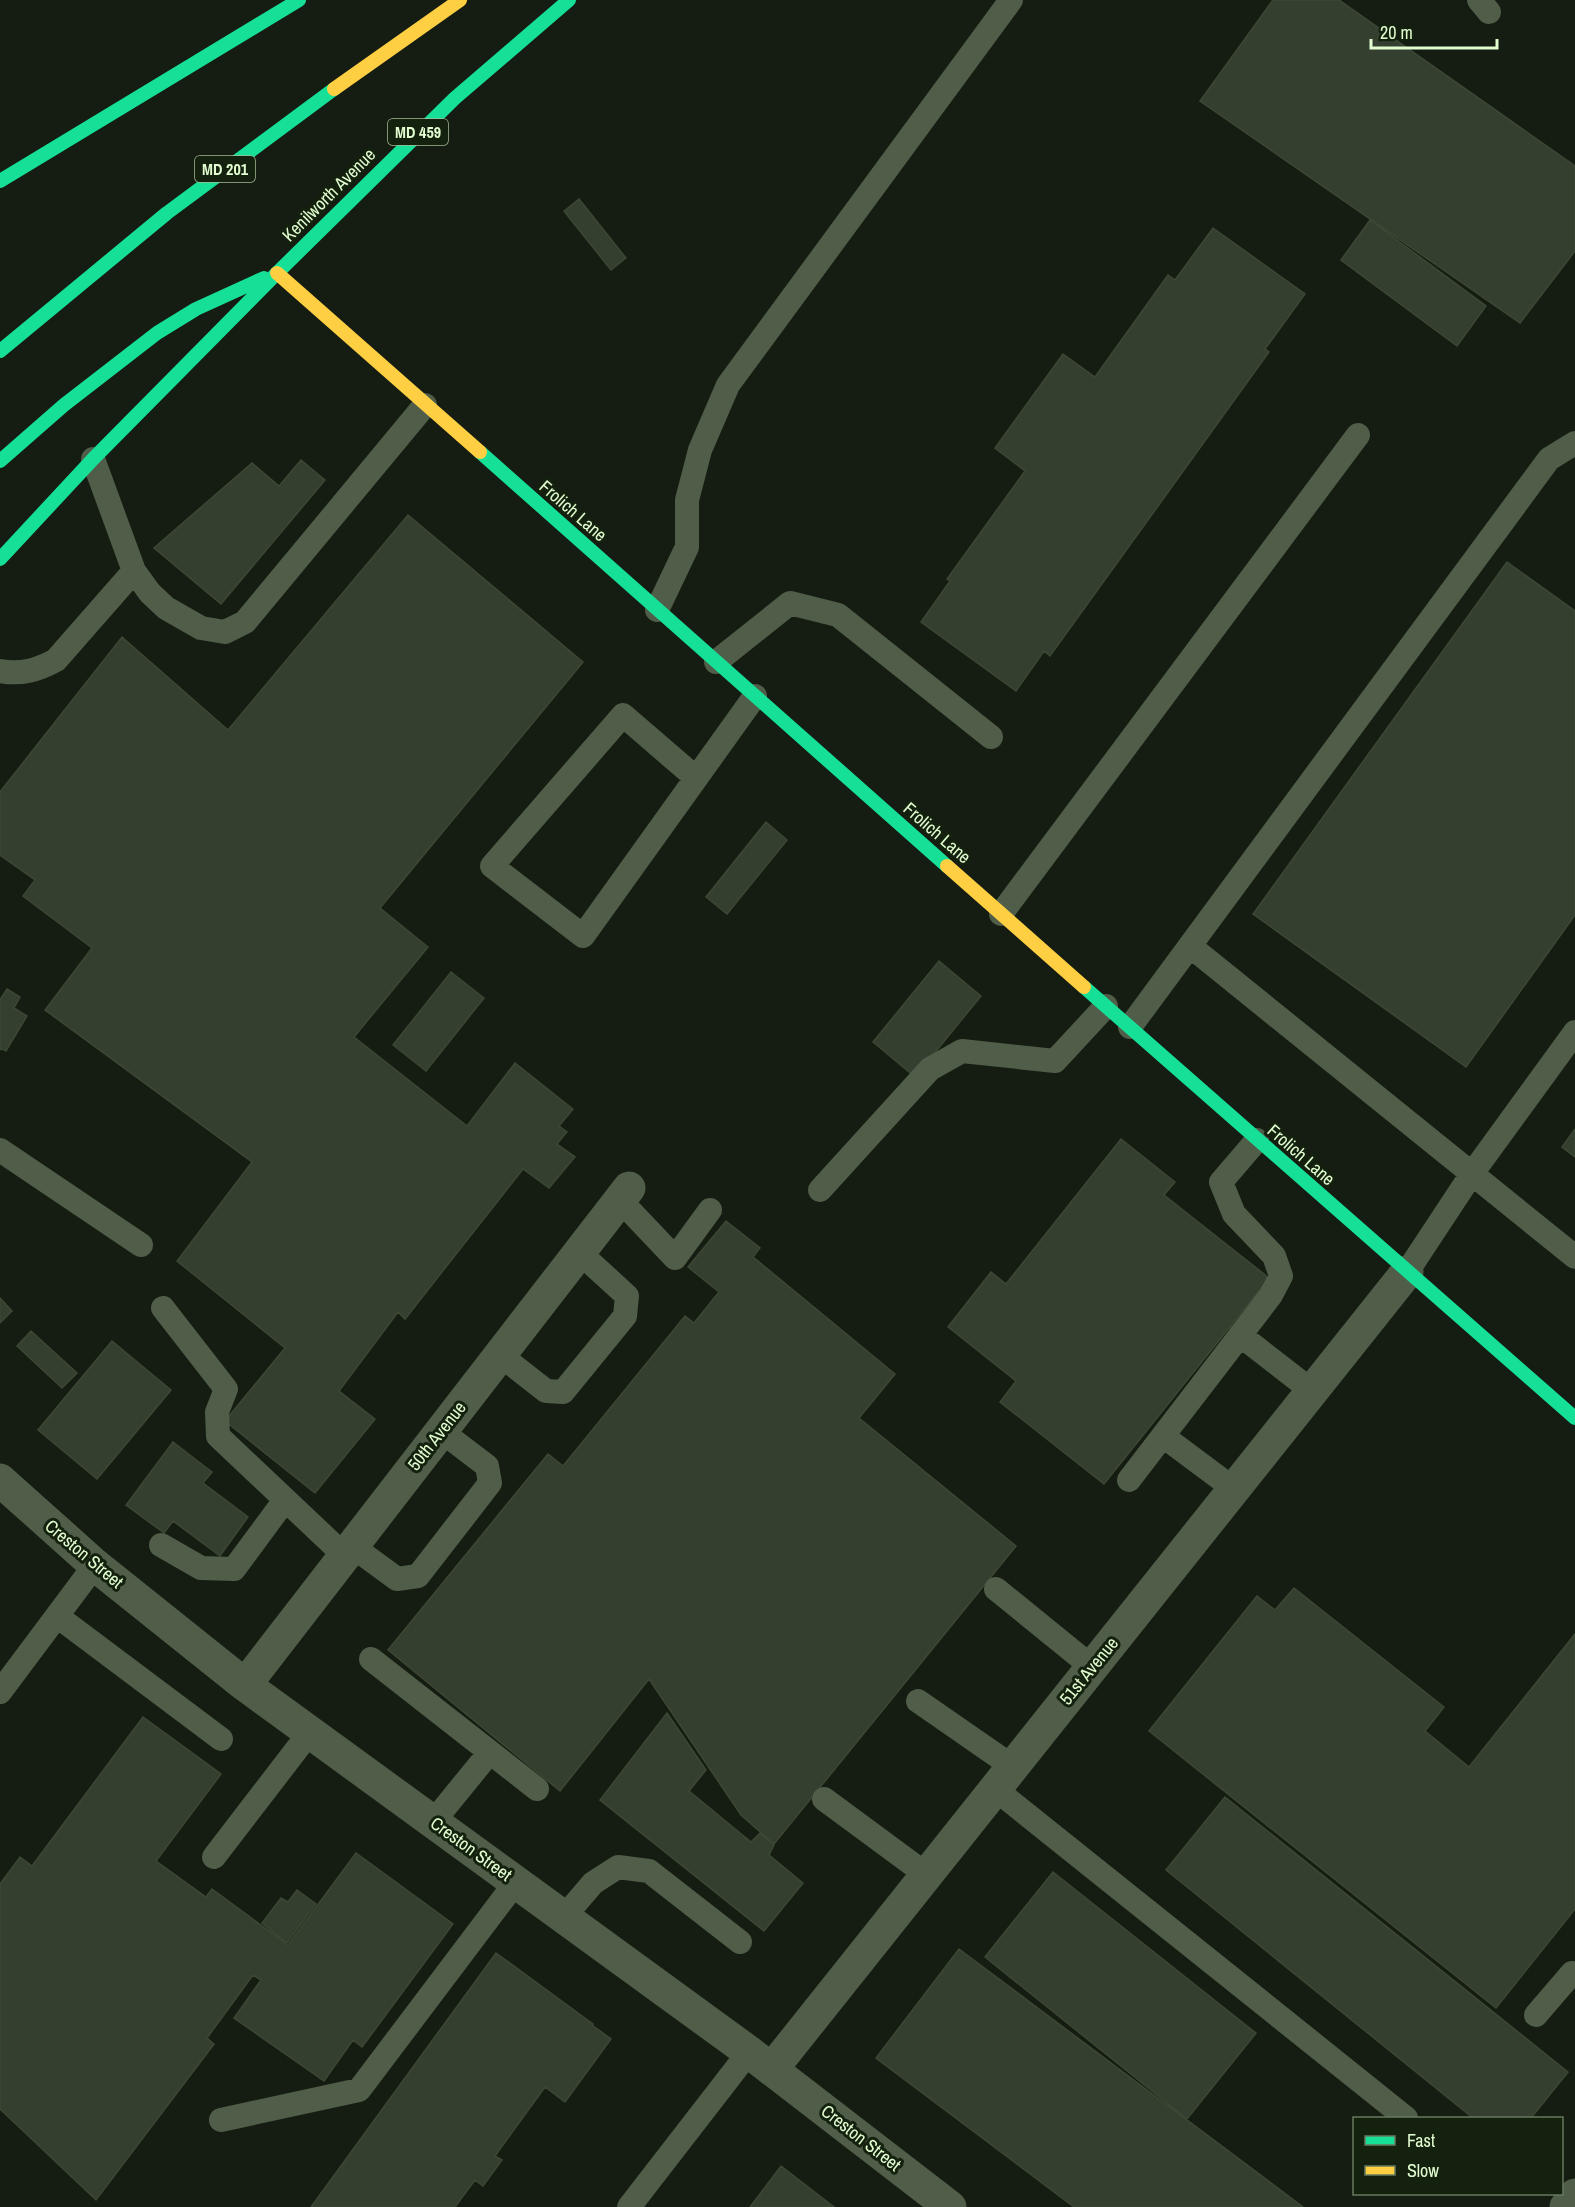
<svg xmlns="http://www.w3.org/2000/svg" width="1575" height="2207" font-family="'Archivo Narrow',sans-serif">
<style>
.building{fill:#343f30;stroke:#3b4834;stroke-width:1.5}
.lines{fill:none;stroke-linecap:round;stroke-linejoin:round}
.lane{stroke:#505d48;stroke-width:24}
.street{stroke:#505d48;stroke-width:33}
.fast{stroke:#16e098;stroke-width:14}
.slow{stroke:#ffcf43;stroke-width:14}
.labels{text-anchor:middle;stroke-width:6;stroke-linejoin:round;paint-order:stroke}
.shield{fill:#14210e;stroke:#a4bb96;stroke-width:1.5}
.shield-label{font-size:16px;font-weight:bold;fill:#e1fdd0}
.street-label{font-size:18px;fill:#e1fdd0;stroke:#14210e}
</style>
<rect width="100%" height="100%" fill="#151d12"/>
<path class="building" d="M1273,0H1339L1575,166V251L1520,323L1200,101Z
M579,199L626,258L611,270L564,211Z
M1370,220L1486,306L1457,346L1341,260Z
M1213,228L1305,294L1265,349L1269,352L1050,656L1044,651L1016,691L921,622L950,581L947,579L1025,471L995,448L1063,354L1095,377L1168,275L1175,280Z
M301,460L325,480L221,604L154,548L252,463L279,486Z
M408,515L583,662L380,908L428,947L354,1037L467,1126L515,1063L573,1109L559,1126L567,1132L557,1144L575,1157L549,1188L523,1169L405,1319L398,1312L339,1391L375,1419L315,1493L225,1421L285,1348L177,1261L252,1162L45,1010L92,948L23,896L35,880L0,855V792L122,637L228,730Z
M1507,562L1575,611V915L1466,1067L1253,914Z
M766,822L787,840L727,914L706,897Z
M939,961L981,996L915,1077L873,1042Z
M451,972L484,998L426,1071L393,1045Z
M7,989L20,997L14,1008L27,1016L6,1051L1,1048L0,1050V1000Z
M1575,1129V1157L1562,1147Z
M1121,1139L1175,1182L1164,1195L1269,1278L1104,1484L1000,1402L1016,1381L948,1327L991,1272L1006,1284Z
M726,1221L760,1248L753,1257L895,1374L859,1418L1016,1546L774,1844L741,1815L649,1679L560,1791L388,1650L548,1454L563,1466L685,1316L694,1323L719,1292L688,1267Z
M0,1298L12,1311L0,1323Z
M31,1331L77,1373L62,1388L17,1346Z
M112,1341L171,1390L97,1479L38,1430Z
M173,1442L212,1472L203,1483L248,1517L220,1556L173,1521L164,1533L126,1505Z
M1294,1588L1444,1707L1425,1731L1469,1767L1575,1634V1909L1496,2008L1149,1731L1257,1596L1275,1610Z
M667,1713L706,1770L689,1791L751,1842L760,1833L774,1845L769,1855L803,1883L764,1931L600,1800Z
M143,1717L221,1774L156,1861L206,1897L212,1889L288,1945L356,1853L453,1924L362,2047L353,2040L324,2081L234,2018L261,1980L253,1975L207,2038L214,2044L96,2200L0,2109V1884L20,1857L32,1866Z
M1225,1797L1568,2072L1531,2118H1473L1166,1870Z
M1053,1872L1256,2033L1187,2119L985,1957Z
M297,1890L316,1904L287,1943L262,1923L281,1898L288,1902Z
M959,1949L1303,2207H1074L876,2058Z
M496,1953L593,2024L592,2025L611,2039L565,2102L545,2087L495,2156L502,2160L483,2186L475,2180L455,2207H311Z
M781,2166L834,2207H750Z"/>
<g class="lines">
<path class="lane" d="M1479,0L1489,12
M93,459L134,571L150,593L166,608L201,628L225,632L245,622L425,405
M657,610L687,547V500L700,450L728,385L1011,0
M716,662L790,603L838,615L991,737
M0,671C21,675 38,670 56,660L134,571
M696,778L623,715L492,866L583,936L755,696
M1001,914L1358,435
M1190,946L1575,1257
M1130,1027L1549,459L1575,443
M0,1150L141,1245
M820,1190L930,1069L962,1051L1055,1061L1106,1006
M619,1199L675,1258L710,1210
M1407,1272L1471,1175L1575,1032
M163,1308L226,1389L217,1412L218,1436L345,1556
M1240,1335L1312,1391
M500,1355L546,1391L563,1392L625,1316L627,1296L579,1252
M1163,1436L1234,1489
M1129,1480L1271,1295L1281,1276L1274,1256L1234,1214L1221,1182L1257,1140
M161,1545L201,1568L234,1569L285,1500
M352,1546L397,1579L418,1576L490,1483L487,1466L441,1431
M996,1589L1092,1667
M57,1616L221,1739
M371,1659L537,1789
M0,1692L95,1565
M918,1701L1013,1767
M995,1789L1406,2118
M824,1799L927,1875
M433,1822L490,1752
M214,1857L310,1732
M564,1917L593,1883L618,1867L649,1871L740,1942
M1536,2015L1572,1973
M221,2120L359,2090L516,1882
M629,2207L749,2052"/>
<path class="street" d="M0,1480L95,1565L245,1685L749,2052L950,2207
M245,1685L629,1188
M772,2069L1407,1272
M1566,2207L1575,2195"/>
<path class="fast" d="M0,181L299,0
M277,273L455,98L569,0
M0,351L167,213L334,89
M480,452L947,866
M0,461L64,405L157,333L196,309L264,278
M0,559L93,459L277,273
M1084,987L1575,1418"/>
<path class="slow" d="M334,89L460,0
M277,273L480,452
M947,866L1084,987"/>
</g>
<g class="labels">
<g class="shield">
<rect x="388" y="119" width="60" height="26" rx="4.5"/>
<rect x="195" y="156" width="60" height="26" rx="4.5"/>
</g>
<g class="shield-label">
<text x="418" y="138">MD 459</text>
<text x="225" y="175">MD 201</text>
</g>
<g class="street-label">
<text transform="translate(329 195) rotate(-45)" y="6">Kenilworth Avenue</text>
<text transform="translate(573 511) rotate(41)" y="6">Frolich Lane</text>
<text transform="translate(937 833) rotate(41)" y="6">Frolich Lane</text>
<text transform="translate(1301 1155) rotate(41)" y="6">Frolich Lane</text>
<text transform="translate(437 1436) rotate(-52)" y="6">50th Avenue</text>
<text transform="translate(84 1554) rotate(40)" y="6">Creston Street</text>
<text transform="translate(1089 1671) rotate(-51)" y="6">51st Avenue</text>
<text transform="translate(471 1849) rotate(36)" y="6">Creston Street</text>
<text transform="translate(861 2138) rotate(38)" y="6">Creston Street</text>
</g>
</g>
<rect x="1353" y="2117" width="210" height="78" fill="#14210e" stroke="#66795c" stroke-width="1.5"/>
<rect x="1365" y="2136" width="30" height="9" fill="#16e098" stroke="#66795c" stroke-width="1.5"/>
<text x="1407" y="2147" font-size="18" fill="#e1fdd0">Fast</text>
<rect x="1365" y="2166" width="30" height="9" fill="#ffcf43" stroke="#66795c" stroke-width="1.5"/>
<text x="1407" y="2177" font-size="18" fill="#e1fdd0">Slow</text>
<path d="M1371 39v9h126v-9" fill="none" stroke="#e1fdd0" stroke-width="3"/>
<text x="1380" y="39" font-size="18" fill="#e1fdd0" stroke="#14210e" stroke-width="4.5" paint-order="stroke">20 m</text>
</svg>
